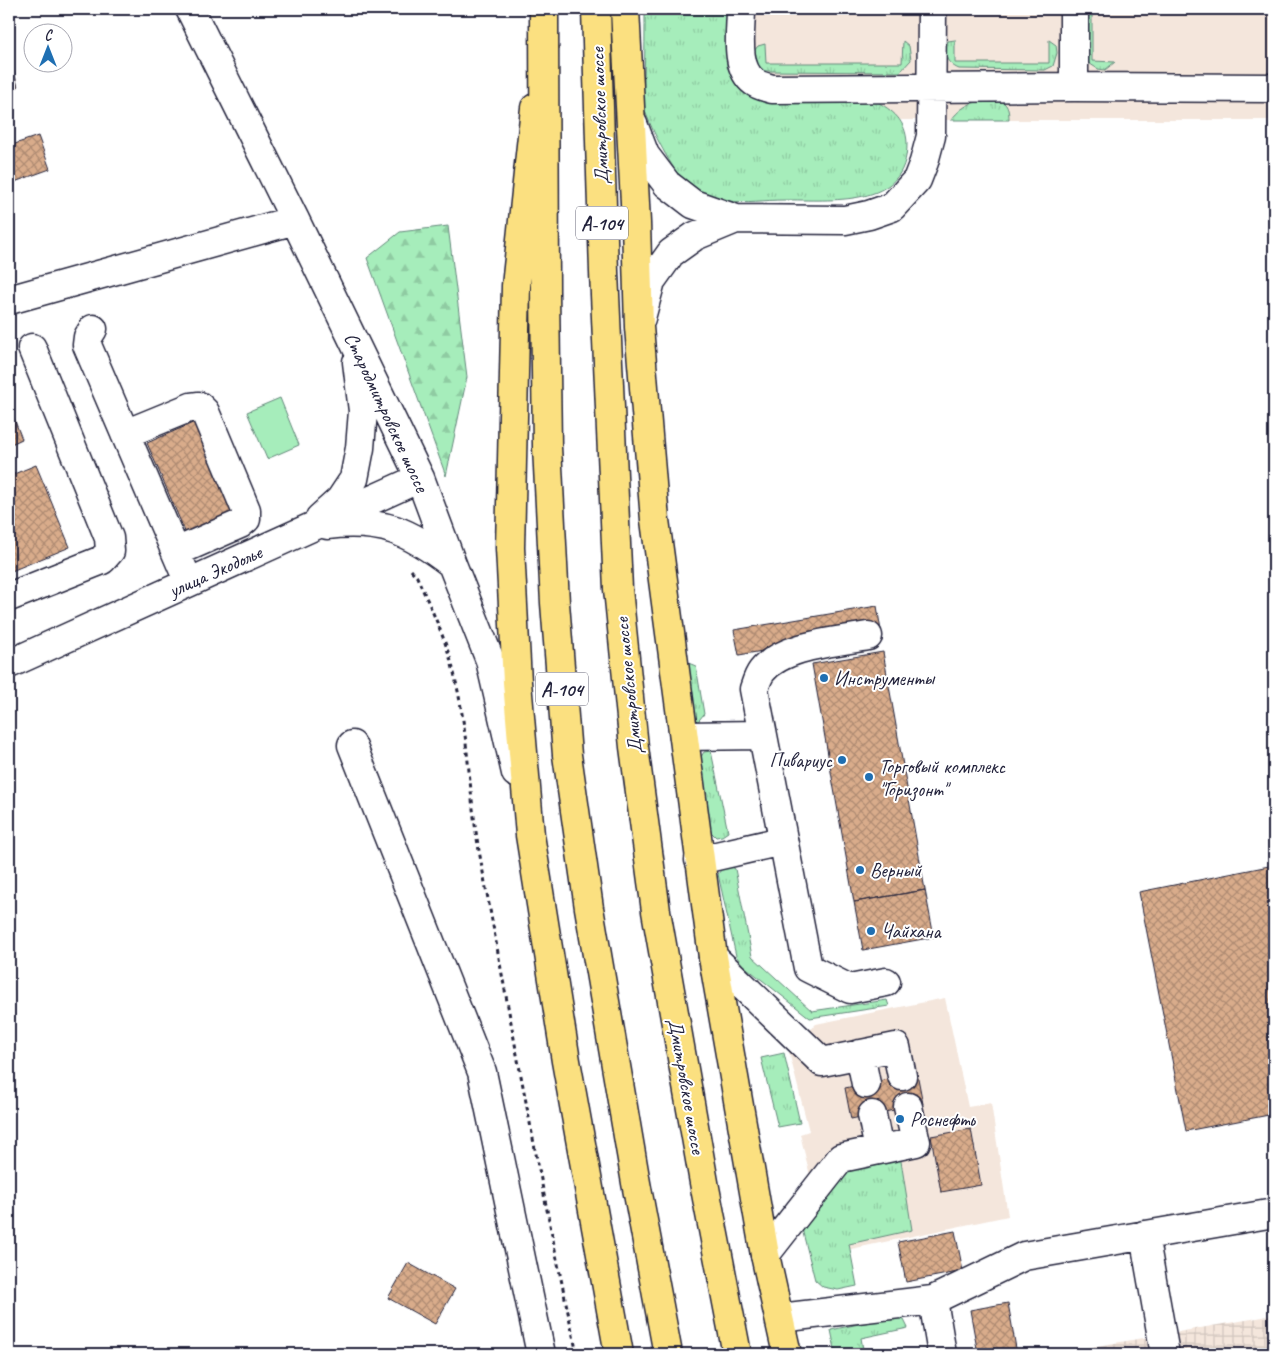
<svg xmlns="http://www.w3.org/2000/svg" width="1283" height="1363" font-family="Caveat,sans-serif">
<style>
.built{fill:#f4e6dc}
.industrial{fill:url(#industrial-grid)}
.grass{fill:url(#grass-tufts);stroke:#64887b}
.forest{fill:url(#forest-firs);stroke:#64887b}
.park{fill:#a6edbb;stroke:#64887b}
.building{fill:url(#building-cross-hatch);stroke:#22223b}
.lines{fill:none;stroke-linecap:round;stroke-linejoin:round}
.minor-casing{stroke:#22223b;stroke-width:31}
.major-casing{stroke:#22223b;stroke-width:31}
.highway-casing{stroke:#22223b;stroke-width:31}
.path{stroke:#22223b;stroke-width:3;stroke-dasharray:4 4;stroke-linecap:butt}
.minor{stroke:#fff;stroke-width:28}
.major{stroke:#fbe080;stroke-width:28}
.highway{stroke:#fbe080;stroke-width:28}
.poi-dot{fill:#1f6fb2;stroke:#fff;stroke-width:2}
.labels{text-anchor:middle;stroke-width:4;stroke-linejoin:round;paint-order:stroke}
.shield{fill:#fff;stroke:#646476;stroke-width:1}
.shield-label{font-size:19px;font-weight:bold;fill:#22223b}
.street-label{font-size:20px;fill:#22223b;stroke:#fff}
.poi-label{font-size:20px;fill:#22223b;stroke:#fff;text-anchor:start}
</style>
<defs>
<pattern id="industrial-grid" width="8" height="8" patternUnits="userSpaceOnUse" patternTransform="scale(1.25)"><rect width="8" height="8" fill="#f4e6dc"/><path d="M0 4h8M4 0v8" fill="none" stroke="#d1c5be"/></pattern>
<pattern id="grass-tufts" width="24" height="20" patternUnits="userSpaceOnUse" patternTransform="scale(1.25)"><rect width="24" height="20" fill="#a6edbb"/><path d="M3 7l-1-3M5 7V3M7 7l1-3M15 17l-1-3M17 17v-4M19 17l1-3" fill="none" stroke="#8fcba2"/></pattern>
<pattern id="forest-firs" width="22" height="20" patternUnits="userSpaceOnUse" patternTransform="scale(1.25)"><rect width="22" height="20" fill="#a6edbb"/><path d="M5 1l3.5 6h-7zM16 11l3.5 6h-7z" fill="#8fcba2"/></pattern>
<pattern id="building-cross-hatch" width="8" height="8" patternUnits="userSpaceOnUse" patternTransform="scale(1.25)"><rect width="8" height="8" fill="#d9ac8b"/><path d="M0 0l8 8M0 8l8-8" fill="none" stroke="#b08c73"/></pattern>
</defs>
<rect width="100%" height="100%" fill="#fff"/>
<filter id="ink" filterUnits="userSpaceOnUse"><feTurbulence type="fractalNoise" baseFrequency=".02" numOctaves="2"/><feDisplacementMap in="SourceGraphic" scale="10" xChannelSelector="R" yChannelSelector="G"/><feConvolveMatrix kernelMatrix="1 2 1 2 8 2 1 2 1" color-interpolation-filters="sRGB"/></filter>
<g filter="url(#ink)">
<path class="built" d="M724,9H1274V120H724Z
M945,998L968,1107L991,1103L1008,1216L837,1252L818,1209L800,1134L809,1131L789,1052L816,1024Z"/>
<path class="industrial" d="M1274,1315V1354H1051L1161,1335Z"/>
<path class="grass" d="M645,9H727V67L735,81L747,93L875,101C893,110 906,121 907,143C908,210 829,199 784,200C765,200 746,203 727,201C711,199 692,188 681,177C671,168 647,121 644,107C642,98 644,86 644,77C645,54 645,31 645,9Z
M1084,9H1092V61L1115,62L1105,70L1098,69L1087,62Z
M955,40V63H1049V40L1056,45L1057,53L1053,66L1045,70L959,69C947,64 941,53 948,41Z
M903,41L909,46L911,60L900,72L763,71C756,65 754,60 754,51L758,46L765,44L766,63H902Z
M998,100C1008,103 1009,110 1009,120H951C965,102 976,101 998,100Z
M683,661L696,666L704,714L695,725Z
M711,751L728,832L722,836L716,837L711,832L697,763L704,752Z
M729,865L735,869L752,956L812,1011L887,1000L889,1006L810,1018L743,965L736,956L718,874L724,866Z
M784,1053L800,1123L778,1127L761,1058Z
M900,1155L912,1230L849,1244L857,1286L838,1290L823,1287L815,1280L801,1225L844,1161Z
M896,1316L904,1320L908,1328L861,1338L864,1354H836L831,1330Z"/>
<path class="forest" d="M448,226L467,377L446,476L367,258L400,232Z"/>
<path class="park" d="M280,398L299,445L267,459L247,412Z"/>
<path class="building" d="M9,53L18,87L9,90Z
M38,136L50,169L9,184V146Z
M9,406L22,439L9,445Z
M195,422L233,514L186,534L147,443Z
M36,465L70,547L9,572V476Z
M877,606L881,631L739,655L734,630Z
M883,652L925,890L854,902L812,664Z
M1274,865V1114L1186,1131L1139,892Z
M925,890L934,937L863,950L854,902Z
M917,1073L923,1104L851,1119L845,1088Z
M971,1129L981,1185L941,1192L931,1136Z
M955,1231L963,1271L906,1282L898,1242Z
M408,1263L455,1289L435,1324L388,1298Z
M1008,1303L1017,1354H978L970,1310Z"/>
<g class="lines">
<defs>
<path id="minor" d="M190,9L295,220L420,478L452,564L490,660L516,773
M741,9C741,31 734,67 754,82C759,86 766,87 772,89L1074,87L1274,88
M1074,9V87
M633,124L645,155L667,184L693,204L736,219L845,220L869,215L892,207L917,180L924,162L931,136L932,9
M9,300L295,220
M641,318L651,281L671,253L695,236L736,219
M93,329L88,337L87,345L183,569
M125,434L191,407L199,406L205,412L246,510V519L240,524L176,552
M320,518L340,500L354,479L360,448L363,411L357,362
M327,525C383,519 409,531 452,564
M9,597L102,560L110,551L109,538L32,348
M868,636C836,642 783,645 762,671C758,676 756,683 754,689L808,968L850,989L886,982
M9,664L420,478
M684,736L762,735
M352,745L482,1072L541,1354
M699,860L782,841
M713,957L822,1062L896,1047L902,1076
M860,1054L866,1084
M872,1115L879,1150
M1144,1235L1165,1354
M765,1255L841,1158L916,1142L908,1107
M933,1300L1024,1256L1274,1213
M780,1318L933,1300L942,1354"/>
<path id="major" d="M625,9L636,223L639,327L655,520L713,957L765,1255L787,1354
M535,108L516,286L510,548L517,682L530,835L566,1061L619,1354"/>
<path id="highway" d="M544,9L545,291L547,447L555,603L567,755L589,908L636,1183L668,1354
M596,9L604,272L618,589L634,747L656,911L705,1188L737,1354"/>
</defs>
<use href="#minor" class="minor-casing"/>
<use href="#major" class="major-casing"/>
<use href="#highway" class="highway-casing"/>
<path class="path" d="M411,570L417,577C432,611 449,645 456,682C469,739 469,798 480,856C511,1022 541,1189 577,1354"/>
<use href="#minor" class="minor"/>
<use href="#major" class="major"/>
<use href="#highway" class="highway"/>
</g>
</g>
<g class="poi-dot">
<circle cx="824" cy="678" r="5"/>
<circle cx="842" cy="760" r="5"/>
<circle cx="869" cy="777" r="5"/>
<circle cx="860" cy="870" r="5"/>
<circle cx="871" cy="931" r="5"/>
<circle cx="900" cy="1119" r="5"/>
</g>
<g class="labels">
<g class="shield">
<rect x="576" y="206.5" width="52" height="33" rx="4"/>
<rect x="536" y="672.5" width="52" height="33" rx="4"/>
</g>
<g class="shield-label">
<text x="602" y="230">А-104</text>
<text x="562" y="696">А-104</text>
</g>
<g class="street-label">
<text transform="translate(599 116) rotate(-92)" y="7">Дмитровское шоссе</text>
<text transform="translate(387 412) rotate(65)" y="7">Стародмитровское шоссе</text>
<text transform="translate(215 571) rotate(-24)" y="7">улица Экодолье</text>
<text transform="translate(628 686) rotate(-96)" y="7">Дмитровское шоссе</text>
<text transform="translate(687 1086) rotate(80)" y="7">Дмитровское шоссе</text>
</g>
<g class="poi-label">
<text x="834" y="685">Инструменты</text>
<text x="832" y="767" text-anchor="end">Пивариус</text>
<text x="879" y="773">Торговый комплекс<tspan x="879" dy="23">"Горизонт"</tspan></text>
<text x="870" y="877">Верный</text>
<text x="881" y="938">Чайхана</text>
<text x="910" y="1126">Роснефть</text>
</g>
</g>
<rect width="1283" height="1363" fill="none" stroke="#fff" stroke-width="30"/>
<rect x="15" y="15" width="1253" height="1333" fill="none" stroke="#22223b" stroke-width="2" filter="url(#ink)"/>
<g transform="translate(48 48)"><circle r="24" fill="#ffffff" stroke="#a7a7b1"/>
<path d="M0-4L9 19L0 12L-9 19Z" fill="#1f6fb2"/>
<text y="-8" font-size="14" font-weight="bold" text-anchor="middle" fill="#22223b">С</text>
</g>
</svg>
